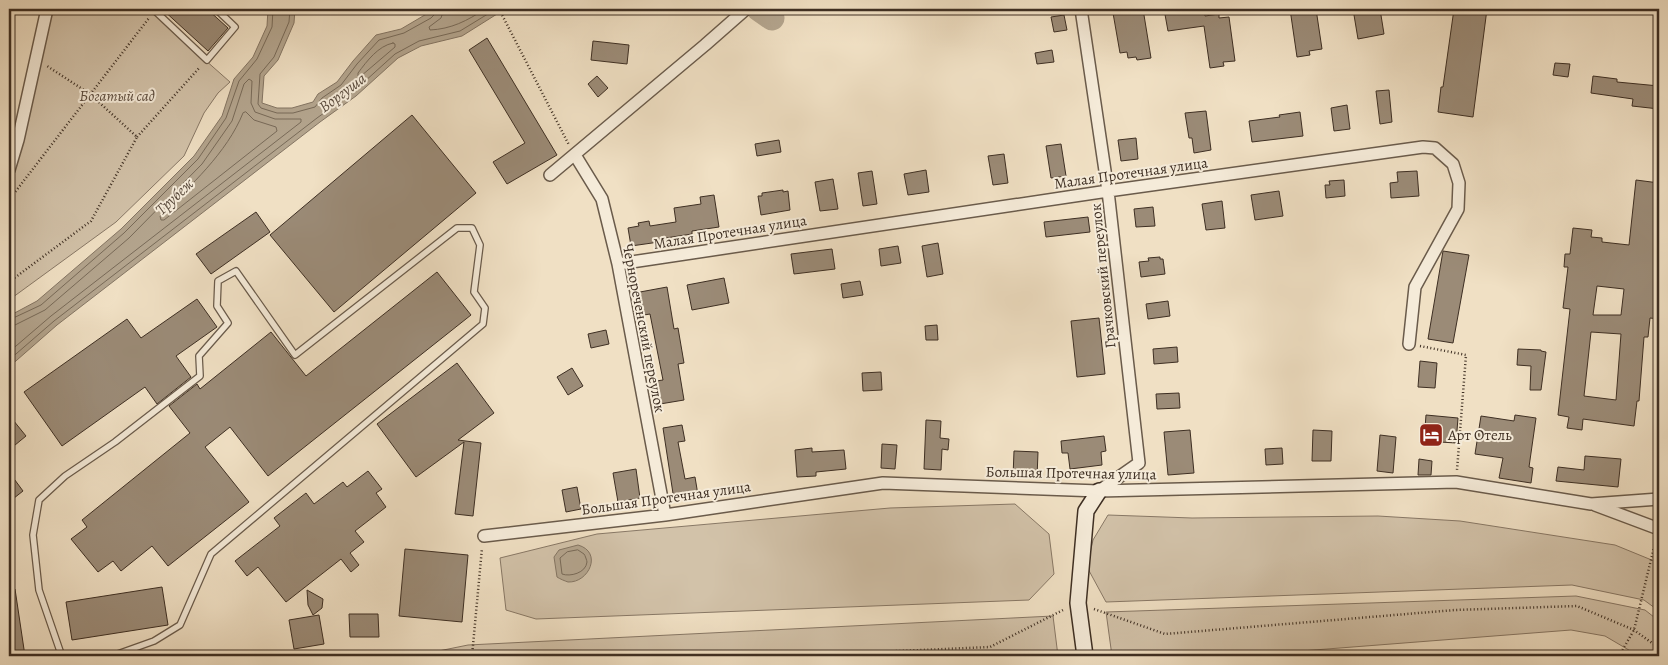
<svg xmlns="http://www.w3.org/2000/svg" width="1668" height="665" font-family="Alegreya,serif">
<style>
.green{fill:#d2c2a9;stroke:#887866}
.water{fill:#b3a48d;stroke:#847563}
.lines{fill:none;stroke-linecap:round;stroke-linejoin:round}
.shore{stroke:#786a58;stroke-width:1}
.river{stroke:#b3a48d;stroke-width:25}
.building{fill:#9b8b77;stroke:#3e2f23;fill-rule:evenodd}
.lane-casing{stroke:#6a5b4b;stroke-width:8}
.street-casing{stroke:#6a5b4b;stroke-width:14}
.secondary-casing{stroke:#3e2f23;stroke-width:18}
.path{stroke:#3e2f23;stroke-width:2.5;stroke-dasharray:1 2.5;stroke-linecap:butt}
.lane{stroke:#f5ebd9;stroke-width:5.5}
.street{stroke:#f5ebd9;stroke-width:11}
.secondary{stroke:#f5ebd9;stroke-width:15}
.labels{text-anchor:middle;stroke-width:4;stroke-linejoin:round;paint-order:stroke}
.park-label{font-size:15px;font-style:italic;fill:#5c4c3e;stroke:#f5ebd9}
.street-label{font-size:15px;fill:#3e2f23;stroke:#f5ebd9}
.poi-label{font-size:15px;fill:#3e2f23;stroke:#f5ebd9;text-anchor:start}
.water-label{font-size:16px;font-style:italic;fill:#5b4c3e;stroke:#f5ebd9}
</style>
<rect width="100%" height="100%" fill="#f0e0c4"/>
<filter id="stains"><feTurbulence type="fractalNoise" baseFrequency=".004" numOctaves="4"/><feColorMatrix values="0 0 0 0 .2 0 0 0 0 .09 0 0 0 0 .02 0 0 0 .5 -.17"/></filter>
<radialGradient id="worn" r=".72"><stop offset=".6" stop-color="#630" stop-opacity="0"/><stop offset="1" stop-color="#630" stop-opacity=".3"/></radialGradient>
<path class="green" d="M47,9H151L204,59L230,82L218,93L204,113L184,156L116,222L9,300V171Z
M1015,504L1049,534L1054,574L1029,600L536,619L506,610L500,558L597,534L890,508Z
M1108,515L1192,518L1378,516L1460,521L1615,545L1659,563V611L1644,600L1572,585L1106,602L1087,567L1093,540Z
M1576,596L1645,610L1659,621V656H1639L1605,636L1571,630L1237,656H1112L1106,612Z
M1053,616L1058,656H414L468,645Z"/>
<path class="water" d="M268,9H295L294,23L278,60L264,76L262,103L277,108H292L313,102L318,94L337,82L353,61L376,35L401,29L435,9H505L462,36L421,46L398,58L356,96L320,122L57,325L9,367V316L37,301L121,229L194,156L222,116L234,79L253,57L267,26Z
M578,545C603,552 589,583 568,582C565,581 560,579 557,577L554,557L559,550Z"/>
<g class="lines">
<path class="shore" d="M290,9L289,22L274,57L260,74L258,104L261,108L277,113H293L315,107L322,98L341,85L357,64L379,40L404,33L431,18L436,13L437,9
M444,9L441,18L429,27L430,30C451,29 467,21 485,9
M393,43L395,44V47L361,76H358V73C367,61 378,46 393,43Z
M246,112L254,120L276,127L277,131L164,220H161L160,216C190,186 227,153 243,113Z
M9,320L41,305L124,233L198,159L226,118L239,81L257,59L272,27L273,9
M9,326L15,325L45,310L129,238L202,164L232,121L244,84L249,79L252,81L251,103L255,112L275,119H301V122L51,316L9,352
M9,360L54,321L317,118L353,92L395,54L419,41L460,31L496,9
M578,550L584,554C585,555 587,561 587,562C586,573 570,577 562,574L560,558L567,552Z"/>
<path class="river" d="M759,9L772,18"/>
</g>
<path class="building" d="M162,9H207L228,28L208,51Z
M1138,9H1143L1151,58L1137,60L1136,57L1128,58L1127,52L1120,53L1113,13Z
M1164,9H1204L1205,16L1219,14V18L1229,17L1235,61L1223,62L1224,66L1210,68L1204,26L1168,31Z
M1290,9H1316L1322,49L1309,51L1310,55L1297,57Z
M1353,9H1380L1384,34L1358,39Z
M1454,9H1487L1473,117L1438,112L1441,87H1443Z
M1064,15L1067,30L1054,32L1051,17Z
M487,38L557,155L507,184L493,162L525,143L469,50Z
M593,41L629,45L627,64L591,60Z
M1052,50L1054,62L1037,64L1035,53Z
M1555,63L1570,64L1568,77L1553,75Z
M597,76L608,88L598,97L588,84Z
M1593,76L1617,79V82L1659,86V109L1632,106L1633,99L1591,93Z
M1389,90L1392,122L1380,124L1376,91Z
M1347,105L1350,129L1334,131L1331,108Z
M1206,111L1211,150L1194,153L1192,138H1189L1185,113Z
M1300,112L1303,136L1252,142L1249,121L1280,117L1279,115Z
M412,115L476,193L334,312L270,235Z
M1136,138L1138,159L1121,161L1118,140Z
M779,140L781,152L757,156L755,144Z
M1061,144L1066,176L1051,178L1046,146Z
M1004,154L1008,183L993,185L988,156Z
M926,170L929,192L908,195L904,174Z
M872,171L877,204L863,206L858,173Z
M1417,171L1419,196L1391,198L1390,183L1398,182L1397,172Z
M833,179L838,209L820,211L815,182Z
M1344,180L1345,196L1326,198L1325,185H1330L1329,181Z
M1636,180L1659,183V319L1650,318L1648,337H1644L1639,401H1637L1634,426L1583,419L1582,430L1567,428L1569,417L1558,415L1570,309L1563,308L1568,267H1564L1565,254H1570L1573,228L1592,230L1591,237L1602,238V242L1629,245ZM1597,286L1624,289L1621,315H1593ZM1591,332L1621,334L1616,400L1584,396Z
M783,190V192L788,191L790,210L761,215L758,196H762V193Z
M1279,191L1283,216L1255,220L1251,195Z
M714,195L719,227L692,231V234L659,239V242L631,246L628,228L639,226L638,223L649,221L650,226L676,222L674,208L701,204L700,197Z
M1222,201L1225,228L1206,230L1202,204Z
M1153,207L1155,226L1136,227L1134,209Z
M256,212L270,232L211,274L196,254Z
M1088,217L1090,232L1046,237L1044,222Z
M938,243L943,274L927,277L922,246Z
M898,246L901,263L881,266L879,249Z
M832,249L835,269L794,274L791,254Z
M1443,251L1469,255L1453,343L1428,339Z
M1160,257V259H1163L1165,274L1141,277L1139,262L1149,261L1148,258Z
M437,272L471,315L268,476L230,427L205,447L249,502L168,566L152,546L121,571L113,561L98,572L71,539L87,527L82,520L190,433L169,406L197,384L200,389L271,332L306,376Z
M724,278L729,303L692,310L687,285Z
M860,281L863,295L843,298L841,284Z
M667,287L674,329L678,328L684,363L678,364L684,400L660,404L656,381L663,380L650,314L644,315L640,292Z
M197,299L217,327L176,356L191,377L157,404L145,387L62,446L24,392L127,319L141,338Z
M1168,301L1170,316L1148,319L1146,304Z
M1099,318L1105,374L1077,377L1071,321Z
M937,325L938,340H926L925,326Z
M606,330L609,344L591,348L588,334Z
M1177,347L1178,362L1154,364L1153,349Z
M1518,349L1541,350V351L1546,352L1541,390H1530L1531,366L1517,365Z
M1420,361L1437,363L1435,388L1418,387Z
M457,363L494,413L458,440L481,443L473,516L455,514L464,442L416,477L377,424Z
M572,368L583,386L568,395L557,377Z
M881,372L882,390L863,391L862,373Z
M1179,393L1180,408L1157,409L1156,394Z
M9,415L26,436L9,450Z
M1426,415L1458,418L1456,443L1424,441Z
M1515,415L1536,418L1529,467L1533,468L1531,483L1499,478L1503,458L1475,454L1481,416L1514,421Z
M926,420L941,421L940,438L949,439L948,450L942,449L941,470L924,469Z
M682,425L685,441L678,442L685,479L695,477L698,495L674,500L663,428Z
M1190,430L1194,473L1168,475L1164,432Z
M1313,430L1332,431L1331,461H1312Z
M1380,435L1396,437L1393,473L1377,471Z
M1104,436L1106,451L1101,452L1102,465L1070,469L1068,453H1062L1061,441Z
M882,444L897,445L895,469L881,468Z
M812,448V452L844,450L846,469L816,472V476L797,477L795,450Z
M1282,448L1283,464L1266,465L1265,449Z
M1014,451L1038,452L1037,478L1013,477Z
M1585,456L1621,459L1618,487L1556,481L1558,467L1584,470Z
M1419,459L1432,461L1431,475H1418Z
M636,469L640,498L618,502L613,473Z
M368,471L382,489L376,493L386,507L355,531L364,542L350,553L359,565L351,572L341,559L286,602L258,567L247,576L235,561L280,526L274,518L306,493L314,504L343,482L347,487Z
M9,472L23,491L9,502Z
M577,487L581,509L566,512L562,490Z
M405,549L468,555L462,622L399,616Z
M162,587L168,625L72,640L66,602Z
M15,589L25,656H9V590Z
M307,590L323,599L322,608L313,615L308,605Z
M349,614H378L379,637H350Z
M319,615L324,644L294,649L289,620Z"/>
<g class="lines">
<defs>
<path id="lane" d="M153,9L207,60L235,27L216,9
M63,656L60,651L39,590L33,535L39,500L65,476L115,442L200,376L199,356L228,323L217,306L218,281L236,271L295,355L457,228H472L480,245L474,292L485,308L483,324L211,554L180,625L154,641L112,656"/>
<path id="street" d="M1081,9L1108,191L1139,463L1099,491
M575,155L602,199L618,264L665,515
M9,170L18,140L47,9
M550,175L705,45L746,9
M618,264L1108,191L1423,147L1435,148L1453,164L1459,183L1458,209L1415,287L1409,344
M1595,505L1659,529
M484,536L665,515L883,483L1099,491L1456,482L1591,504L1659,499"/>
<path id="secondary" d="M1085,656L1078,603L1086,511L1099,491"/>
</defs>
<use href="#lane" class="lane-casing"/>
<use href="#street" class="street-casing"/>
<use href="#secondary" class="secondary-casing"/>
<path class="path" d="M499,9L569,145
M137,137L200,67
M9,200L149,18
M9,282L91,221L137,137L90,94L47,66
M1420,346L1466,355L1457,470
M1094,609L1165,634L1455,610L1577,606L1634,630L1659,648
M472,656L482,548
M784,656L990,647L1065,609
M1619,656L1634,630L1656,539"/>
<use href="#lane" class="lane"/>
<use href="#street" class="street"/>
<use href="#secondary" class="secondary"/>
</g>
<defs>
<symbol id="hotel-square" viewBox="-11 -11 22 22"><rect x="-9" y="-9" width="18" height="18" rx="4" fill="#8f2418" stroke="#f5ebd9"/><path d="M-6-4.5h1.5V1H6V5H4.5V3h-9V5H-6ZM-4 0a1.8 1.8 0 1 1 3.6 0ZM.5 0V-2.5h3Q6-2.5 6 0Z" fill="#fff"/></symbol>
</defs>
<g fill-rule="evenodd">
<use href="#hotel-square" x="1417" y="421" width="28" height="28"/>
</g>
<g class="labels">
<g class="park-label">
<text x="117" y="101">Богатый сад</text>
</g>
<g class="street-label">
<text transform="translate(1131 173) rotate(-8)" y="5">Малая Протечная улица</text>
<text transform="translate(730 232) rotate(-9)" y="5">Малая Протечная улица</text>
<text transform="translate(1103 276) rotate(-96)" y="5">Грачковский переулок</text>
<text transform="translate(644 328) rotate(79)" y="5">Чернореченский переулок</text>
<text transform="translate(1071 473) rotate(1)" y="5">Большая Протечная улица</text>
<text transform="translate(666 498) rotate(-8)" y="5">Большая Протечная улица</text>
</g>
<g class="poi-label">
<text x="1448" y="440">Арт Отель</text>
</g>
<g class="water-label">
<text transform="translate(342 92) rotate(-37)" y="6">Воргуша</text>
<text transform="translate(174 196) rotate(-43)" y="6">Трубеж</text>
</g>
</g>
<rect width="1668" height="665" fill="none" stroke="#f0e0c4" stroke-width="30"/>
<rect x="10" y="10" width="1648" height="645" fill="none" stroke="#3e2f23" stroke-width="2.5"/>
<rect x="15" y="15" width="1638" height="635" fill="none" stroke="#3e2f23"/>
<rect width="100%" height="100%" filter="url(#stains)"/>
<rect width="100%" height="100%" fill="url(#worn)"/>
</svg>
